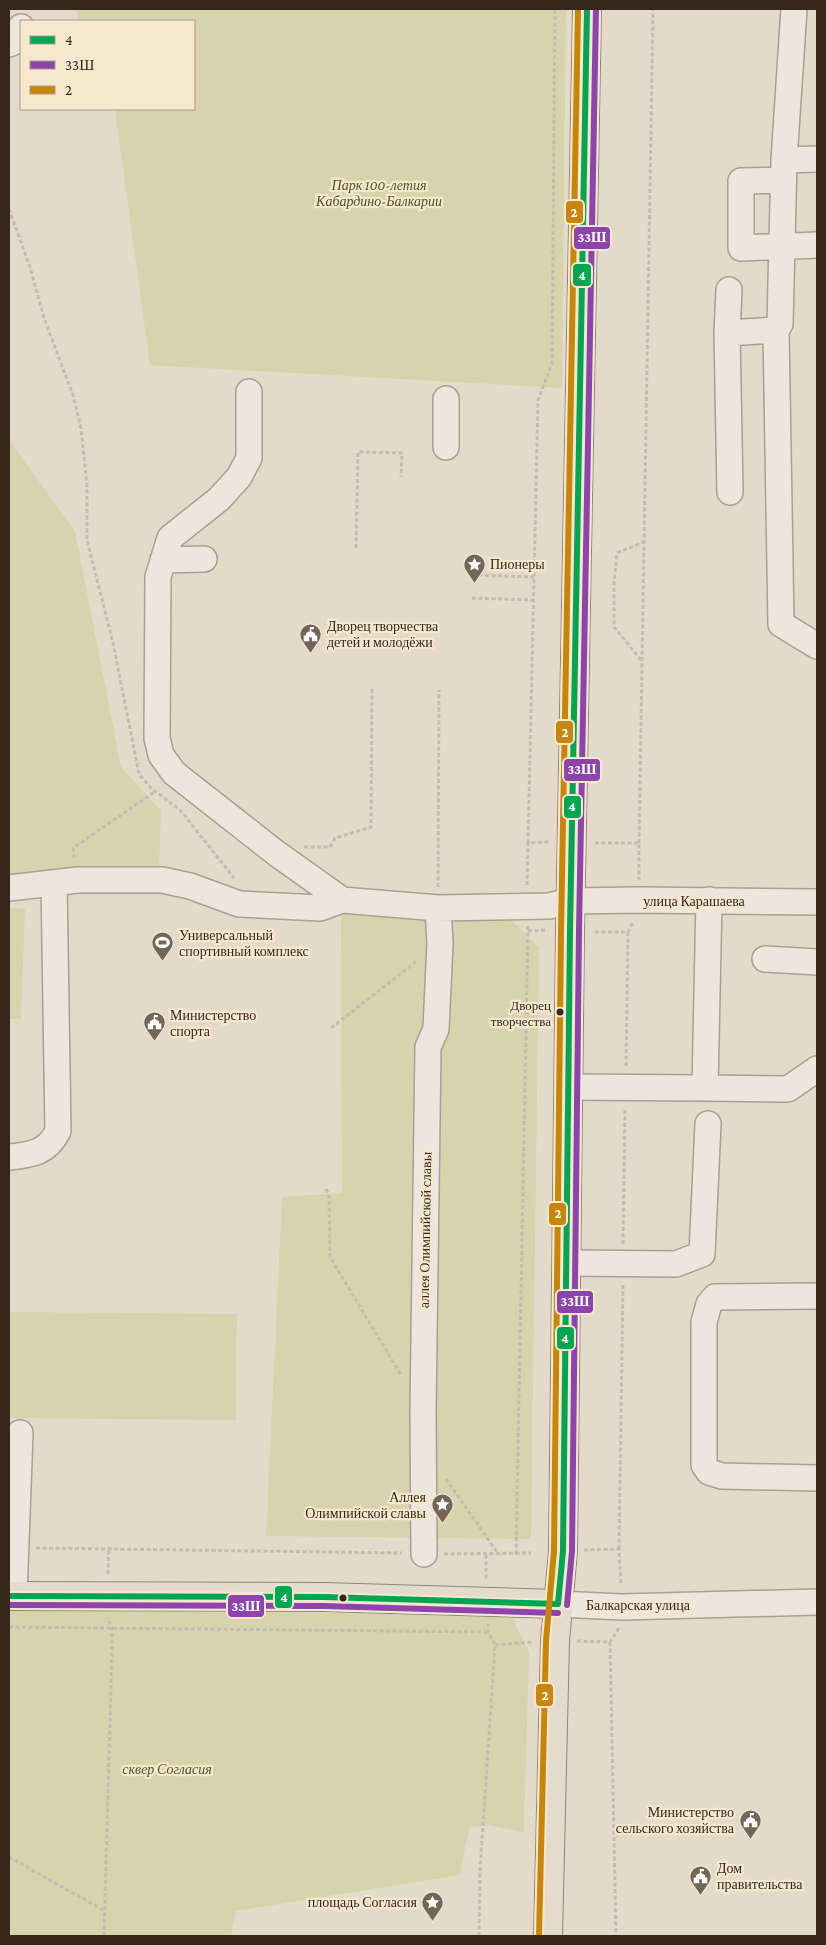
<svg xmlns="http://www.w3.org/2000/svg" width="826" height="1945" font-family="'Crimson Pro',serif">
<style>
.green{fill:#d7d3ac}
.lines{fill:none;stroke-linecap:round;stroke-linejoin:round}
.minor-casing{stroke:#a99f94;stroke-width:28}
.major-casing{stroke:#8e857b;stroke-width:30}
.path{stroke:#c4bcb3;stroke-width:3;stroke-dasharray:4 2.5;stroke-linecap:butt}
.minor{stroke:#ece6dd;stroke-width:25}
.major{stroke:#e4dbce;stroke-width:28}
.bus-1-casing{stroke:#f6e7cf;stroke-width:10}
.bus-2-casing{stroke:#f6e7cf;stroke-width:10}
.bus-3-casing{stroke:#f6e7cf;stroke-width:10}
.bus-1{stroke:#00a651;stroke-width:6}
.bus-2{stroke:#8e44ad;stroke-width:6}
.bus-3{stroke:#c78607;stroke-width:6}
.bus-dot{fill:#37261c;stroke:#f6e7cf;stroke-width:2}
.labels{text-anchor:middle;stroke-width:4.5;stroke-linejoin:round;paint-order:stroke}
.bus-label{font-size:13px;fill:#37261c;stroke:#f6e7cf;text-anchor:end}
.park-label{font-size:14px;font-style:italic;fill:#4d5522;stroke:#f6e7cf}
.poi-label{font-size:14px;fill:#37261c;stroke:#f6e7cf;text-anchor:start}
.street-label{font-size:14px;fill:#37261c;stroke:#f6e7cf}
.line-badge{stroke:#f6e7cf;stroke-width:2}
.badge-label{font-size:14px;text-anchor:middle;font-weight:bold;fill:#fff}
</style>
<rect width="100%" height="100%" fill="#e4daca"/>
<path class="green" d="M77,9H566L562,388L150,365L115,111L95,109H194V21H79Z
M9,440L75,531L121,767L161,811L159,868L9,878Z
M341,907L506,915L539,947L531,1539L266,1536L282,1197L342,1193Z
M9,908L25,909L21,1019H9Z
M9,1312L237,1314L236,1420L9,1418Z
M9,1609L511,1615L529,1653L524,1832L488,1825L469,1828L460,1875L236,1911L231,1936H9Z"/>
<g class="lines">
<defs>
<path id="minor" d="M794,9L784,160L780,324L776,330L781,624L817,646
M9,44L16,41L21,27
M784,160L817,159
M783,180L741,181V248L817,245
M729,290L727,333L776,330
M727,333L730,492
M249,392V458L239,477L219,499L170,538L158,577L157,738L161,755L174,773L276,853L342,900L438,908L549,906L571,901L639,900L817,902
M446,399V447
M163,560L204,559
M9,888L78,880H162L190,886L239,904L320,908L342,900
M709,900L705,1088L788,1089L817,1069
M765,959L817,962
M568,1087L705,1088
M9,1157C31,1155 47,1153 58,1131L54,883
M568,1263L676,1264L702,1254L708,1124
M816,1478L722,1476L709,1472L704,1465V1322L709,1304L715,1297L817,1296
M424,1554L423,1411L428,1047L436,1029L440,943L438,908
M14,1596L20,1433
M558,1604L622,1607L817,1602"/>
<path id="major" d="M9,1596L324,1597L558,1604
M548,1936L555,1641L563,1551L570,931L587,9"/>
</defs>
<use href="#minor" class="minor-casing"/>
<use href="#major" class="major-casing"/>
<path class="path" d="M9,209L30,267L44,318L73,395L81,428L87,486V540L113,643L139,774L151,788L181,811L234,878
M356,548L358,452L402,453L401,477
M472,575L534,577
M472,598L533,600
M641,660L614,627V584L617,553L644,542
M528,843L538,400L552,364L555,9
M595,843H639V880
M639,843L653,9
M304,847H330L335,838L371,827L372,688
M74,858L73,848L156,791
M527,885L528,843L548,842
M438,887L439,690
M528,931L547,930
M595,932H628L633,922
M526,1011L539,1012
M331,1028L417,961
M626,1066L628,932
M326,1189L329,1195L330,1257L401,1375
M623,1244L625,1108
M446,1479L499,1555
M36,1548L402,1553
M619,1549L623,1285
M584,1550L619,1549L621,1585
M444,1554L531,1553
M516,1554L528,926
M486,1555V1580
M108,1574L109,1547
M9,1627L488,1632
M577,1641L610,1642L619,1628
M610,1642L616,1936
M495,1645L533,1642
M9,1857L105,1911
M104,1936L112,1650V1628L108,1618
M479,1936L480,1870L495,1645L488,1632V1624"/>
<use href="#minor" class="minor"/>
<use href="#major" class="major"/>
<defs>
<path id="bus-1" d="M9,1596L324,1597L558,1604
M558,1604L563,1551L570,931L587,9"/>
<path id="bus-2" d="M9,1605L324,1606L558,1613
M567,1605L572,1551L579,931L596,9"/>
<path id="bus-3" d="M539,1936L546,1641L554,1551L561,931L578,9"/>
</defs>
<use href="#bus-1" class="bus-1-casing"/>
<use href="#bus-2" class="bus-2-casing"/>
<use href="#bus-3" class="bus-3-casing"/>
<use href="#bus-1" class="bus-1"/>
<use href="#bus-2" class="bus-2"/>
<use href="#bus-3" class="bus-3"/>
</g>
<defs>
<symbol id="sight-pin" viewBox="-11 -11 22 30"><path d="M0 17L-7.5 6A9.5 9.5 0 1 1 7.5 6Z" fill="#746559" stroke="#f6e7cf"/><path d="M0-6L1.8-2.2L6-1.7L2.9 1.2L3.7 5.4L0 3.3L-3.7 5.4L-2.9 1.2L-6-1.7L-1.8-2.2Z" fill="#fff"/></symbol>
<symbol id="civic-pin" viewBox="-11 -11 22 30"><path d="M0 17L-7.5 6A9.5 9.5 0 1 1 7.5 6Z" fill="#746559" stroke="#f6e7cf"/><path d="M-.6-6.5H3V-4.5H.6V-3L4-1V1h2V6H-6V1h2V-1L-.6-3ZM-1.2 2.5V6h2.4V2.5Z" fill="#fff"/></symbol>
<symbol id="stadium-pin" viewBox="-11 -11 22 30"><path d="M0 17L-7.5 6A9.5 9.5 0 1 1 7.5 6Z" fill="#746559" stroke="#f6e7cf"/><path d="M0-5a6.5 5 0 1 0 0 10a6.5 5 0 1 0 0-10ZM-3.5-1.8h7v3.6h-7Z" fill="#fff"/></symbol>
</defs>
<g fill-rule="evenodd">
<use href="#sight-pin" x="462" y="552" width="25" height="34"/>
<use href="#civic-pin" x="298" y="622" width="25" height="34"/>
<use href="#stadium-pin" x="150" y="930" width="25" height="34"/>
<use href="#civic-pin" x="142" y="1010" width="25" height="34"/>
<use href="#sight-pin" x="430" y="1492" width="25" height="34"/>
<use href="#civic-pin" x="738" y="1808" width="25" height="34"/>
<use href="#civic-pin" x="688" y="1864" width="25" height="34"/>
<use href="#sight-pin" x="420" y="1890" width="25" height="34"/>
</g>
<g class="bus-dot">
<circle cx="560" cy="1012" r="4.5"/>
<circle cx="343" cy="1598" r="4.5"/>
</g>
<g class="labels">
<g class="bus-label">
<text x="551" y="1010">Дворец<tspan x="551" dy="16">творчества</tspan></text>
</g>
<g class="park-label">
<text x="379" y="190">Парк 100-летия<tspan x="379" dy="16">Кабардино-Балкарии</tspan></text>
<text x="167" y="1774">сквер Согласия</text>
</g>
<g class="poi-label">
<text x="490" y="569">Пионеры</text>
<text x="327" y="631">Дворец творчества<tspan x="327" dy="16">детей и молодёжи</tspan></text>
<text x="179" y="940">Универсальный<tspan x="179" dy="16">спортивный комплекс</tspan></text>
<text x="170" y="1020">Министерство<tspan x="170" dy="16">спорта</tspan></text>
<text x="426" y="1502" text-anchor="end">Аллея<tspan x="426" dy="16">Олимпийской славы</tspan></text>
<text x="734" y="1817" text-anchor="end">Министерство<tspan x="734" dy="16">сельского хозяйства</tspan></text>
<text x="717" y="1873">Дом<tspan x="717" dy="16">правительства</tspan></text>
<text x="417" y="1907" text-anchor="end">площадь Согласия</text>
</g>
<g class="street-label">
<text x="694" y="906">улица Карашаева</text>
<text transform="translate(425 1230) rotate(-89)" y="5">аллея Олимпийской славы</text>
<text x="638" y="1610">Балкарская улица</text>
</g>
</g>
<g class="line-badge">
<rect x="565" y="200" width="19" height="24" rx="5" fill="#c78607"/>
<rect x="573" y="226" width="38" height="24" rx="5" fill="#8e44ad"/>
<rect x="572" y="263" width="20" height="24" rx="5" fill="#00a651"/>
<rect x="555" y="720" width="19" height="24" rx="5" fill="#c78607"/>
<rect x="563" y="758" width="38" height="24" rx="5" fill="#8e44ad"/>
<rect x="563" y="795" width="19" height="24" rx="5" fill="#00a651"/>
<rect x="548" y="1202" width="19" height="24" rx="5" fill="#c78607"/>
<rect x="556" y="1290" width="38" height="24" rx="5" fill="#8e44ad"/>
<rect x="556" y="1326" width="19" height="24" rx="5" fill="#00a651"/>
<rect x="274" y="1585" width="19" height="24" rx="5" fill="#00a651"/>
<rect x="227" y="1594" width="38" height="24" rx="5" fill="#8e44ad"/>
<rect x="535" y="1683" width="19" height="24" rx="5" fill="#c78607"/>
</g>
<g class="badge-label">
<text x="574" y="217">2</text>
<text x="592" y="242">33Ш</text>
<text x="582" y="280">4</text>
<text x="565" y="737">2</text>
<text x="582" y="774">33Ш</text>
<text x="572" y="811">4</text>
<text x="558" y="1218">2</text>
<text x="575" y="1306">33Ш</text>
<text x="565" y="1343">4</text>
<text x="284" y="1602">4</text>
<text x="246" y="1611">33Ш</text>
<text x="545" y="1700">2</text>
</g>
<rect width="826" height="1945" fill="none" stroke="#37261c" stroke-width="20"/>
<rect x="20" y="20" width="175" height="90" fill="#f6e7cf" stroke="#aa9a87"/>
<rect x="30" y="36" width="25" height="8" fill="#00a651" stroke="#aa9a87"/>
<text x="65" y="45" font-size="15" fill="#37261c">4</text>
<rect x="30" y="61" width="25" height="8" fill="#8e44ad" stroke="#aa9a87"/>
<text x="65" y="70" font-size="15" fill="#37261c">33Ш</text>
<rect x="30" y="86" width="25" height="8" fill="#c78607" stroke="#aa9a87"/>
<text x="65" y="95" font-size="15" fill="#37261c">2</text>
</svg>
